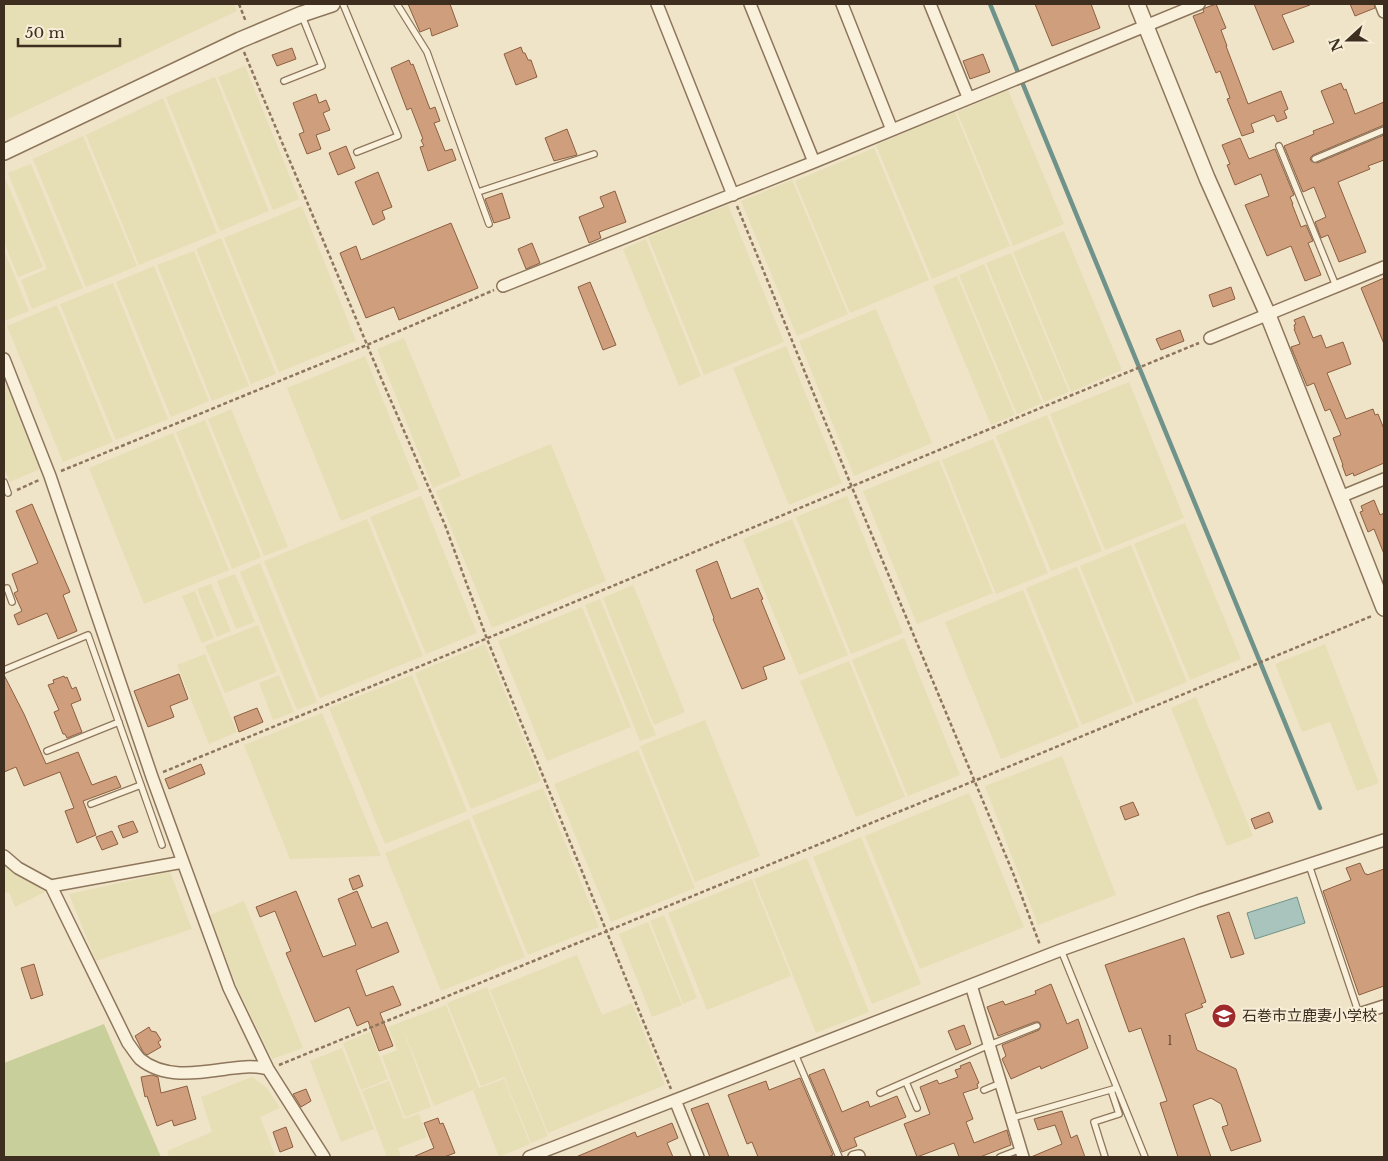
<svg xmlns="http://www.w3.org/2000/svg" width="1388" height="1161" font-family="'Libre Baskerville','Noto Sans JP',serif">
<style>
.farmland{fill:#e6deb5}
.green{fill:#c9cf9b}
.water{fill:#a9c4bc;stroke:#6f938a}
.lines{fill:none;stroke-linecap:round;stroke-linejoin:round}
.stream{stroke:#6f938a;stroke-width:4.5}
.building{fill:#cf9f7d;stroke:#8d5f41}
.service-casing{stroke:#8d765c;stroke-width:8}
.minor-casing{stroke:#8d765c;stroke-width:14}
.tertiary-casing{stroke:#8d765c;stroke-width:18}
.path{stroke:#8d765c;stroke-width:2.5;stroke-dasharray:4 2.5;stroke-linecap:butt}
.service{stroke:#faf1dc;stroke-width:5.5}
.minor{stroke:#faf1dc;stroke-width:11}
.tertiary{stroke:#faf1dc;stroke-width:15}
.labels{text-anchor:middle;stroke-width:4;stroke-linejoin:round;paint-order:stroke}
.number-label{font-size:12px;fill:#624a37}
.poi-label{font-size:15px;fill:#3d2e20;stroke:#f7eed8;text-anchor:start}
</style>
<rect width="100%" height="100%" fill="#f0e4c8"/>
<path class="farmland" d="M4,4H234L237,11L4,121Z
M245,66L299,199L273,210L218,77Z
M215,77L269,211L220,231L166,97Z
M1008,90L1064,224L1013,246L957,112Z
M163,98L217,233L139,265L86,135Z
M955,112L1010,246L932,279L876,145Z
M83,136L137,266L86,287L33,159Z
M874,148L929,280L850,313L795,181Z
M31,164L83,288L32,309L21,280L47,269L8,173Z
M4,176L43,267L18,277L4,242Z
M792,180L848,314L797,336L741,201Z
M728,205L784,342L704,375L648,237Z
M302,206L356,341L279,372L224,238Z
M1064,231L1122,370L1071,392L1013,252Z
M221,238L276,374L251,384L196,249Z
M646,239L701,376L679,386L623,249Z
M4,250L29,311L4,321Z
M194,251L249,386L212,401L157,265Z
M1011,253L1069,392L1044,402L986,263Z
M984,264L1042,403L1017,414L959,275Z
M154,266L209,401L171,417L116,282Z
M957,276L1015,415L991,425L933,286Z
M113,283L168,419L116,440L60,304Z
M57,305L113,442L63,462L7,326Z
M876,309L932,443L854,476L799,341Z
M404,338L461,476L433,488L377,349Z
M786,346L842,483L789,505L733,368Z
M365,356L419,489L341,521L287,388Z
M4,380L40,469L10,482L4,468Z
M1129,382L1184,518L1105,550L1050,414Z
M231,409L288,547L264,556L208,419Z
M1047,415L1102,551L1051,571L996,436Z
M205,420L261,557L232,569L176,432Z
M173,433L229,570L144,604L89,468Z
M993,439L1048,573L996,594L942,460Z
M551,444L606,581L492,628L436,491Z
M939,460L993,593L917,624L863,491Z
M421,496L477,633L426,654L370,517Z
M847,496L903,633L851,654L796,517Z
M367,519L423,656L320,698L264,561Z
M792,519L848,655L799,675L743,539Z
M1185,523L1241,659L1190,680L1134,544Z
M1131,545L1187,682L1136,703L1080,566Z
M260,563L317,702L297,710L240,572Z
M1077,567L1133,704L1082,725L1026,588Z
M235,574L255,622L236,629L217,581Z
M211,584L231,631L217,637L197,589Z
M633,585L685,712L654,725L603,598Z
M1023,590L1079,727L1001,759L945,622Z
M195,591L214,638L202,643L182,596Z
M600,599L656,735L640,741L585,605Z
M582,607L631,727L547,761L498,641Z
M258,625L277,672L225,693L205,646Z
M904,638L960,775L908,796L852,660Z
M485,644L541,781L471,809L415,673Z
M1325,644L1379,783L1357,791L1330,722L1302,732L1275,664Z
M205,654L237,732L209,744L177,665Z
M849,661L905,797L856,817L800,681Z
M279,675L294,712L273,720L259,683Z
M412,675L467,811L385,844L329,708Z
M1196,697L1253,836L1227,846L1171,708Z
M322,713L381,856L290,859L244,745Z
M705,720L760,856L695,882L640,746Z
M638,750L695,888L611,922L554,784Z
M1062,756L1116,895L1038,925L985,786Z
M543,788L599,927L528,955L472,816Z
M969,793L1024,927L920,969L865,836Z
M469,819L525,957L441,991L385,853Z
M861,837L921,984L872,1004L813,857Z
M807,858L869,1012L816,1033L754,879Z
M4,864L45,892L15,907L9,892L4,893Z
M170,872L192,929L96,961L69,894Z
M752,879L791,976L707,1010L668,913Z
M244,901L303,1048L272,1059L237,987L210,915Z
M664,915L697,998L683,1004L650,921Z
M648,922L682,1005L652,1017L619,934Z
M577,955L602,1015L632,1003L665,1085L548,1133L490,990Z
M487,987L548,1136L531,1143L504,1077L481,1086L447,1003Z
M446,1005L479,1088L504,1079L530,1144L499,1157L473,1090L434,1106L401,1024L431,1107L405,1117L382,1056L397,1050L388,1027Z
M370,1032L388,1079L361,1090L343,1043Z
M342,1048L374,1129L341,1142L310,1061Z
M252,1077L267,1088L280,1108L260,1117L275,1155L269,1157H169L167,1151L212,1132L201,1097Z
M389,1081L404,1119L419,1114L427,1137L398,1148L401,1157H387L362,1091Z"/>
<path class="green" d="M104,1024L161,1157H4V1063Z"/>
<path class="water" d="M1297,897L1305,923L1255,939L1247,913Z"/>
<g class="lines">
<path class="stream" d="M990,4L1320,808"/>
</g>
<path class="building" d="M408,4H450L458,26L432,36L430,28L420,32Z
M1035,4H1091L1100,28L1052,46Z
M1216,4L1226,28L1221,30L1227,46H1226L1248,104L1281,91L1288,109L1284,111L1287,118L1277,122L1274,115L1251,124L1254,132L1242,136L1227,99L1230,98L1220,71L1216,73L1193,16L1204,12L1203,10L1205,8Z
M1254,4H1310V5L1282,15L1294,42L1273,50Z
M1350,4H1374L1375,8L1355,16Z
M521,47L523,53H525L528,60H531L537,77L516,85L504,54Z
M292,48L296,59L277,66L272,55Z
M983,54L990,72L970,79L963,61Z
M409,60L411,65L413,64L430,109L435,107L440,121L434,123L445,151L452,149L456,160L428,171L420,147L424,146L421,140L423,139L411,108L407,110L391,68Z
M1341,83L1344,90L1346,89L1355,114L1384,102V125L1313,155L1310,158L1311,161L1317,163L1384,135V160L1368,166L1370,169L1338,182L1366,252L1339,262L1328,235L1321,238L1315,222L1326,217L1314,187L1303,192L1284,146L1314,134L1313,131L1334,123L1321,91Z
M316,94L319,103L326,100L330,110L323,113L330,130L316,135L321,149L307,154L299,134L304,132L293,103Z
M567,129L577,155L554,161L545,138Z
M1240,138L1249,159L1275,149L1294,195L1290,197L1293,204H1292L1301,227L1306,225L1313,241L1308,243L1321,275L1305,281L1291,246L1267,256L1245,205L1269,196L1261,174L1235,185L1227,165L1230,164L1222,145Z
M346,146L355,168L338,175L329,153Z
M378,172L392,207L382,211L385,219L373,225L355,182Z
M615,191L626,222L599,232L601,238L589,243L579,217L604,207L600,197Z
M502,193L510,218L494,223L485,199Z
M451,223L478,288L399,320L394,307L366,318L340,253L356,246L361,260Z
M532,243L540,263L526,269L518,249Z
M1384,278V344L1361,288Z
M590,282L616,345L603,350L578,287Z
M1231,287L1235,299L1213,307L1209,295Z
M1304,316L1313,338L1321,335L1326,348L1343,342L1351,364L1327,373L1346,419L1373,409L1375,415L1378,414L1384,429V463L1354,476L1353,473L1346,476L1342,465H1343L1333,438L1341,435L1330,409L1325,411L1314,383L1307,386L1291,347L1300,344L1294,329H1295L1294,325L1296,324L1294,320Z
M1180,330L1184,341L1161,350L1156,339Z
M1374,500L1380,515L1384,513V554L1374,529L1368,532L1360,512L1363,511L1361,506Z
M32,504L70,592L63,595L77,631L58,639L47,613L18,625L14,615L22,611L14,593L18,591L12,574L38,563L16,511Z
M717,561L731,599L758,588L763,599L761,600L785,659L763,667L767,679L742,689L713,619L714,618L696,570Z
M179,674L188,699L170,706L174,717L148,727L134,691Z
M4,675L24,714L46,764L78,752L92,785L116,776L121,787L83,801L96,835L77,843L65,811L74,808L60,772L24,786L16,767L4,772Z
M64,676L65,678L67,677L72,689L76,687L81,700L71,704L82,732L67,738L65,734H63L54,712L59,710L48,685L54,683L53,680Z
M257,708L263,722L239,732L234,717Z
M201,764L205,774L169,789L165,779Z
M1133,802L1139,815L1125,820L1120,807Z
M1269,812L1273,822L1255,829L1251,819Z
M133,821L138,832L123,838L118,826Z
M112,831L118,844L102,850L96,837Z
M1360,863L1365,874H1367V875L1384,869V986L1359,995L1323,891L1351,880L1346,868Z
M359,875L363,886L353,890L349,879Z
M296,891L323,957L356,945L338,899L357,891L372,928L387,922L399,952L356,970L366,996L393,986L401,1005L380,1013L393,1046L379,1051L368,1021L357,1026L349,1007L315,1022L286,953L291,951L275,911L260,917L256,907Z
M1229,912L1244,954L1231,958L1217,916Z
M1184,938L1206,1002L1201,1004L1203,1007L1185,1014L1197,1050L1236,1069L1261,1141L1231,1151L1222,1127L1228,1125L1221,1104L1211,1098L1193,1105L1211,1157H1178L1160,1103L1167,1101L1141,1028L1129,1032L1105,965Z
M34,964L43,995L31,999L21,968Z
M1051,984L1067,1024L1078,1019L1088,1048L1041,1069L1040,1066L1011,1079L1002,1059L1006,1056L1002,1045L1039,1030L1041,1025L1039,1022H1035L998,1036L987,1007L1003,1001L1005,1005L1036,994L1035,991Z
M964,1025L971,1044L956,1050L948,1031Z
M149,1027L151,1031L156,1032L161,1040L158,1042L161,1047L147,1055L143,1052L135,1036Z
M970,1062L979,1083L977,1084L978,1088L963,1093L973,1119L966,1122L974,1143L1007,1130L1011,1145L980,1157H959L954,1143L917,1157L904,1124L930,1114L920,1087L937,1080L939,1084L958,1077L955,1070L961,1068L960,1066Z
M824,1069L842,1112L868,1101L870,1107L897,1096L906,1117L854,1138L857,1146L842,1152L809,1075Z
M152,1075L158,1077L161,1093L187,1086L196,1119L174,1126L172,1120L157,1126L147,1096L145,1097L141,1077Z
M800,1078L833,1155L828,1157H758L752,1142L747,1144L728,1095L766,1081L769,1090Z
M306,1089L311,1101L301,1107L293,1094Z
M708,1103L729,1157H710L691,1109Z
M1062,1111L1071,1138L1077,1135L1085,1157H1031L1062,1144L1055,1125L1038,1130L1034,1119Z
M438,1118L440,1124L443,1123L455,1153L444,1157H413L434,1148L424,1123Z
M672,1123L678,1138L667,1143L673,1157H576L635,1132L637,1137Z
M286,1127L293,1147L280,1152L273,1132Z"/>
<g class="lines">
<defs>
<path id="service" d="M343,4L398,136L357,152
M397,4L427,52L489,224
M284,81L322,66L302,16
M1279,146L1336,286
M1315,159L1384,130
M478,192L594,154
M4,482L8,493
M4,589L7,588L12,602
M4,670L88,635L162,845
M47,751L119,722
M91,804L141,785
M1309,865L1359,1014
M1061,950L1145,1157
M795,1054L839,1157
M906,1082L917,1108
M984,1090L1001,1083
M880,1093L989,1045L1037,1026
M1012,1118L1117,1088
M1000,1157L1021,1149
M1105,1157L1094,1122L1119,1114L1111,1090"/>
<path id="minor" d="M657,4L733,195
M750,4L814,162
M842,4L892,130
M930,4L968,97
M1381,4L1384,12
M503,286L814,162L1199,4
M1210,338L1384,267
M4,359L50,476L152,777L229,988L268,1069L324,1157
M1340,497L1384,479
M4,856L18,868L51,886L128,1043C132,1048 136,1055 140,1059C164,1079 198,1073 226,1069C242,1067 252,1065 268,1069
M51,886L183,862
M971,985L1023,1157
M1359,1014L1384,1006
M675,1100L698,1157
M529,1157L1061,950L1198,901L1384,840
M854,1157L859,1156"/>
<path id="tertiary" d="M1137,4L1207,178L1268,315L1384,608
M4,152L240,40L302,14L332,4"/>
</defs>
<use href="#service" class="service-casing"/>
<use href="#minor" class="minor-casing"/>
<use href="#tertiary" class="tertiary-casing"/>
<path class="path" d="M239,4L246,22
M244,52L381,378L445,525L487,639L671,1089
M737,206L851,485L1013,873L1040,945
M61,471L367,345L494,290
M17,490L39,480
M163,772C509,631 853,484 1199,343
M279,1065L974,781L1372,616"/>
<use href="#service" class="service"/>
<use href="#minor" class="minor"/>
<use href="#tertiary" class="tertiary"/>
</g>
<defs>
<symbol id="school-disc" viewBox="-11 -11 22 22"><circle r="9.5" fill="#9e2a2b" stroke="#f7eed8"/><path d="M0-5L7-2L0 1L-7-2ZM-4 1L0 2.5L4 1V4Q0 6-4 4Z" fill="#fff"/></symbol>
</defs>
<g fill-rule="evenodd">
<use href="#school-disc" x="1210" y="1002" width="28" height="28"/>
</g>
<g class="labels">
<g class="number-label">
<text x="1170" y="1045">1</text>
</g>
<g class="poi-label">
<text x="1242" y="1021">石巻市立鹿妻小学校</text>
</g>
</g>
<rect width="1388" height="1161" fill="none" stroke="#3d2e20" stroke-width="10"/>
<g transform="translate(1348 40) rotate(249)" stroke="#f7eed8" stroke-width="4" paint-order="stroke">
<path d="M0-4L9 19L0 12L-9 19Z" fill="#3d2e20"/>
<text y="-8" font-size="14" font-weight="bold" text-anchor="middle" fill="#3d2e20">N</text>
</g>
<path d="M18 38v8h102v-8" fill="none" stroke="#3d2e20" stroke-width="2.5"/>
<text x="25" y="38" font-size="15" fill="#3d2e20" stroke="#f7eed8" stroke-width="4" paint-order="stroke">50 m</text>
</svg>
